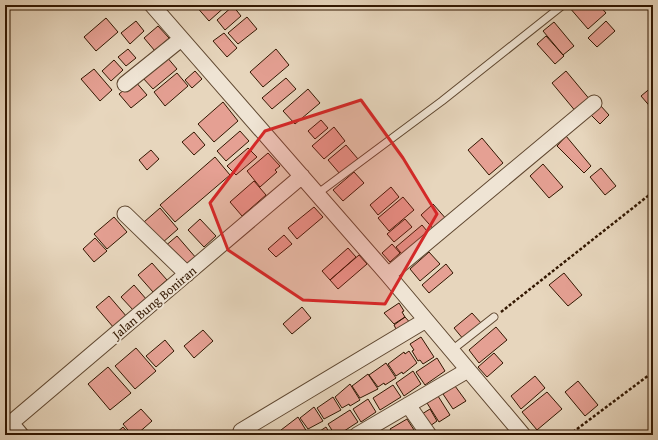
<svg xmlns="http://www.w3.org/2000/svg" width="658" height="440" font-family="'Gentium Book Plus',serif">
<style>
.building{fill:#e5a093;stroke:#321701}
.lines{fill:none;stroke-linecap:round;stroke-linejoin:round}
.service-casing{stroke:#5f4730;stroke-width:9}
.minor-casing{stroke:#5f4730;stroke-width:17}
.path{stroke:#321701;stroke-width:2.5;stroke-dasharray:3 2;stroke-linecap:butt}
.service{stroke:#efe4d4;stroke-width:7}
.minor{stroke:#efe4d4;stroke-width:15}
.marked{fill:#d62828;fill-opacity:0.2;stroke:#d62828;stroke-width:3;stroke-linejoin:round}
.labels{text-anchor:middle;stroke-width:4;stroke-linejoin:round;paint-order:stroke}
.street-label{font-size:13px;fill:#321701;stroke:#efe4d4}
</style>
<rect width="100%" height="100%" fill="#e7d6bd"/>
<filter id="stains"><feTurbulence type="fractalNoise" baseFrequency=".005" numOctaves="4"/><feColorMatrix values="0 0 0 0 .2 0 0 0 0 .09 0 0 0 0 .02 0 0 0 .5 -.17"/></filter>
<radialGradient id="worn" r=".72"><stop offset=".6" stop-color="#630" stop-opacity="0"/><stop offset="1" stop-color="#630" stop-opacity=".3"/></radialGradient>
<path class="building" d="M195,5H227L209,21Z
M571,5H599L606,13L588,29L569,7Z
M233,6L241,16L225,30L217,20Z
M247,17L257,29L238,44L228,33Z
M106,18L118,32L96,51L84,37Z
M136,21L144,31L130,44L121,33Z
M606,21L615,31L597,47L588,38Z
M554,22L574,46L563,55L543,31Z
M158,26L169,38L155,51L144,38Z
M224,33L237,48L227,57L213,41Z
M546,36L564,56L555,64L537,44Z
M128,49L136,58L126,66L118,57Z
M276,49L289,65L263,87L250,72Z
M166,56L177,69L153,89L142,77Z
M114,60L123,70L111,81L102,71Z
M94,69L112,90L100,101L81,79Z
M195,71L202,79L192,88L185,80Z
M566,71L591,101L577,113L552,83Z
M177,73L188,86L165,106L154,92Z
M286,78L296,89L272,109L262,98Z
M135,81L147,95L131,108L119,94Z
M653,86V110L641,96Z
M308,89L320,103L295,124L283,111Z
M223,102L238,121L214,142L198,124Z
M600,105L609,115L600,124L590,114Z
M321,120L328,128L315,139L308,131Z
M334,127L345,141L324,159L312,146Z
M240,131L249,141L226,161L217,151Z
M194,132L205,145L194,155L182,142Z
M566,136L591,166L584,173L557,146Z
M482,138L503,163L489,175L468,150Z
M346,145L358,159L340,174L328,160Z
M248,148L257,157L236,175L227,166Z
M151,150L159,159L147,170L139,160Z
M268,153L280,166L275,170L277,172L260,187L247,171Z
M215,157L230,175L175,222L160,205Z
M543,164L563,187L549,198L530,176Z
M601,168L616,186L605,195L590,177Z
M354,172L364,183L343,201L333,190Z
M254,181L266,195L242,216L230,202Z
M391,187L399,197L378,215L370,205Z
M403,197L414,210L389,231L378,218Z
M433,204L448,221L436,232L421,215Z
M314,207L323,217L297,239L288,228Z
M160,208L178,229L162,243L144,222Z
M114,217L127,232L107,249L94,234Z
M200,219L216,236L204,247L188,230Z
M405,219L412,227L394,242L387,234Z
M422,225L432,237L406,259L396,247Z
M284,235L292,244L276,257L268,249Z
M177,236L197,259L184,270L164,247Z
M95,238L107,251L94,262L83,249Z
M392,244L400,253L390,262L382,253Z
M348,248L356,257L330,280L322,271Z
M429,252L440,264L420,281L410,269Z
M359,255L367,264L338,289L330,280Z
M152,263L167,280L153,292L138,275Z
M446,264L453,273L429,293L422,285Z
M564,273L582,295L568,306L549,285Z
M134,285L147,300L134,311L121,297Z
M109,296L127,317L114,328L96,307Z
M399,303L404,311L402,312L405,317L394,324L384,313Z
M302,307L311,318L292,334L283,324Z
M472,313L482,324L464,340L454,328Z
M405,317L413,326L399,335L394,325Z
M496,327L507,340L479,363L469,350Z
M203,330L213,341L194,358L184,346Z
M421,337L434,357L423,364L420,360L418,361L412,351L414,350L410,344Z
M165,340L174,351L156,367L146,356Z
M136,348L156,371L135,389L115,366Z
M409,351L417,363L403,374L402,372L396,376L388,364L404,352L405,354Z
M494,353L503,363L487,377L478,367Z
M437,358L445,371L425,385L416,372Z
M386,363L396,378L385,385L384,383L378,387L369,375Z
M108,367L131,393L110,410L88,384Z
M413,371L421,384L404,396L396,383Z
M368,374L378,389L360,398L352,386Z
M535,376L545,388L521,409L511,396Z
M578,381L598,405L585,416L565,392Z
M350,384L360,400L350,406L349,404L342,408L335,397Z
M393,385L401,397L380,410L373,398Z
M455,386L466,401L453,409L443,394Z
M547,392L562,409L537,430L522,412Z
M438,396L450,415L439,422L427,403Z
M333,397L341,410L324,419L317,408Z
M368,399L376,412L361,422L353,409Z
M314,407L323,421L308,429L300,418Z
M141,409L152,421L136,435H132L123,424Z
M430,409L437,421L430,426L422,414Z
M350,410L358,422L338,435H335L328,424Z
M298,417L307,432L302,435H284L281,430Z
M407,419L416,433L412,435H394L390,429Z
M123,427L130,435H114Z
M326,427L331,435H314Z"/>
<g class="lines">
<defs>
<path id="service" d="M317,194L442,101L563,5
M452,350L494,317"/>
<path id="minor" d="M152,5L388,275L523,435
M125,84L181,39
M125,214L187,274
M388,275L594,103
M408,405L429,435
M11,423L21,435
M5,428L302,176
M241,431L426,320
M357,435L468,370"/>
</defs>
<use href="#service" class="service-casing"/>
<use href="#minor" class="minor-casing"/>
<path class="path" d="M501,312L653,192
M569,435L653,372"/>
<use href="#service" class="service"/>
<use href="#minor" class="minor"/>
</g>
<path class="marked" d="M361,100L403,158L437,214L385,304L303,300L228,250L210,203L265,131Z"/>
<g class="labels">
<g class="street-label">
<text transform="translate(154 302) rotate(-40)" y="5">Jalan Bung Boniran</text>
</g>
</g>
<rect width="658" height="440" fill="none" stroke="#e7d6bd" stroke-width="20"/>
<rect x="6" y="6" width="646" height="428" fill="none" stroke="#321701" stroke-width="2"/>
<rect x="10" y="10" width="638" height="420" fill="none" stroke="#321701"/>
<rect width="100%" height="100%" filter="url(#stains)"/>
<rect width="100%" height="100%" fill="url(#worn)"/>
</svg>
